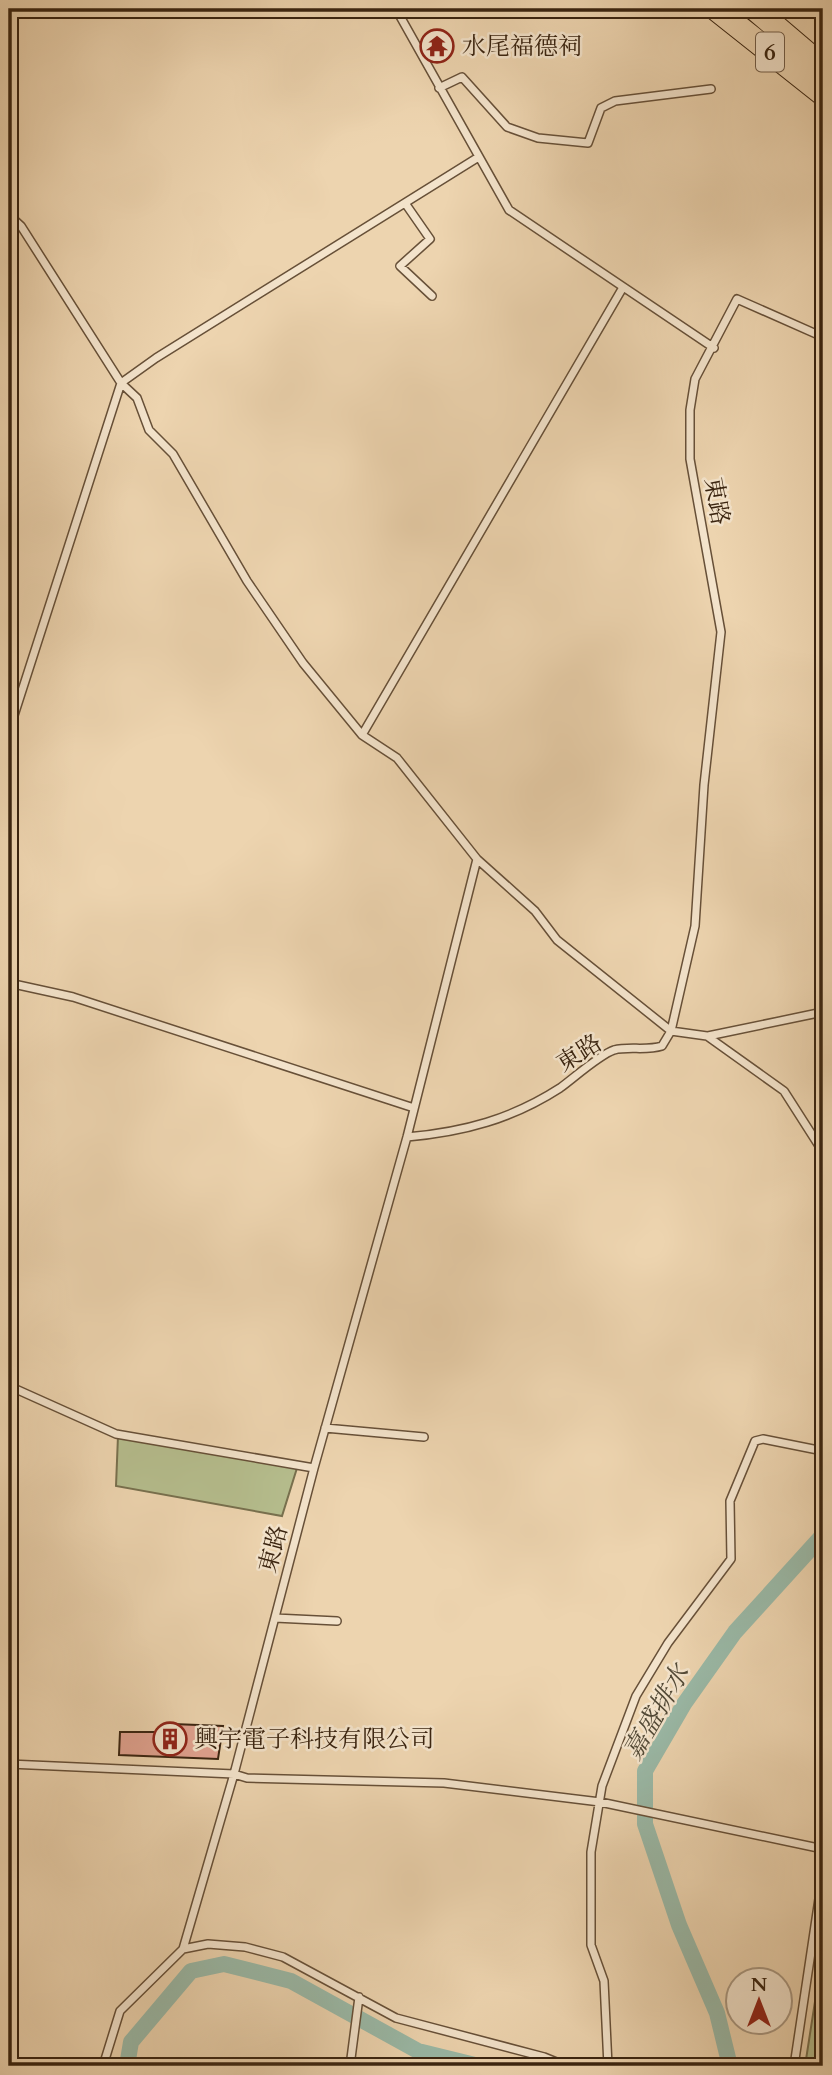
<svg xmlns="http://www.w3.org/2000/svg" width="832" height="2075" font-family="Cardo,'Noto Serif TC',serif">
<style>
.green{fill:#b5bd8d;stroke:#78704e;stroke-width:2}
.lines{fill:none;stroke-linecap:round;stroke-linejoin:round}
.canal{stroke:#9ab9a7;stroke-width:16}
.building{fill:#e1a290;stroke:#3a2410;stroke-width:2}
.lane-casing{stroke:#675038;stroke-width:10}
.primary-casing{stroke:#3a2410;stroke-width:25}
.lane{stroke:#f3e3cb;stroke-width:7}
.primary{stroke:#edd4af;stroke-width:23}
.labels{text-anchor:middle;stroke-width:5;stroke-linejoin:round;paint-order:stroke}
.shield{fill:#f3e3cb;stroke:#725d48;stroke-width:2}
.shield-label{font-size:23px;font-weight:bold;fill:#3a2410}
.poi-label{font-size:24px;fill:#3a2410;stroke:#f3e3cb;text-anchor:start}
.street-label{font-size:24px;fill:#3a2410;stroke:#f3e3cb}
.water-label{font-size:26px;font-style:italic;fill:#524936;stroke:#f3e3cb}
</style>
<rect width="100%" height="100%" fill="#edd4af"/>
<filter id="stains"><feTurbulence type="fractalNoise" baseFrequency=".00286" numOctaves="4"/><feColorMatrix values="0 0 0 0 .2 0 0 0 0 .09 0 0 0 0 .02 0 0 0 .5 -.17"/></filter>
<radialGradient id="worn" r=".72"><stop offset=".6" stop-color="#630" stop-opacity="0"/><stop offset="1" stop-color="#630" stop-opacity=".3"/></radialGradient>
<path class="green" d="M118,1436L297,1468L282,1516L116,1486Z
M821,1963L823,2066H805Z"/>
<g class="lines">
<path class="canal" d="M127,2066L131,2042L191,1971L224,1964L291,1981L418,2051L479,2066
M725,2066L728,2058L717,2013L679,1925L645,1824V1771L684,1704L735,1632L823,1535"/>
</g>
<path class="building" d="M173,1724L223,1726L218,1759L119,1755L120,1732H173Z"/>
<g class="lines">
<defs>
<path id="lane" d="M396,9L509,210L714,348
M439,88L462,77L507,127L538,138L588,143L601,108L615,101L711,89
M405,203L430,239L400,266L432,296
M9,215L21,226L121,383L9,731
M362,735L622,289
M477,859L535,911L557,940L671,1031L707,1036L784,1091L823,1152
M9,983L73,997L414,1108
M708,1036L823,1012
M407,1137C464,1132 512,1119 560,1088C574,1078 599,1055 614,1050C629,1046 646,1051 662,1046L671,1031L695,926L704,785L721,632L690,459V410L695,379L737,299L823,337
M9,1386L116,1434L314,1468
M325,1428L424,1437
M275,1618L337,1621
M9,1764L234,1774L247,1778L444,1783L600,1802L823,1849
M183,1949L208,1944L245,1947L283,1957L396,2018L544,2057L566,2066
M103,2066L120,2011L183,1949L234,1774L314,1468L407,1137L477,859L397,758L362,735L303,663L247,581L173,454L149,430L137,398L121,383L156,358L477,158
M350,2066L359,1997
M608,2066L604,1981L591,1945V1852L602,1786L636,1696L668,1643L731,1559L730,1501L755,1441L763,1439L823,1451
M794,2066L823,1872"/>
<path id="primary" d="M716,9L823,94
M755,9L823,67"/>
</defs>
<use href="#lane" class="lane-casing"/>
<use href="#primary" class="primary-casing"/>
<use href="#lane" class="lane"/>
<use href="#primary" class="primary"/>
</g>
<defs>
<symbol id="temple-ring" viewBox="-11 -11 22 22"><circle r="9.5" fill="#f3e3cb" stroke="#8f2418" stroke-width="1.5"/><path d="M0-6L5-2H3V0L6.5 2.5H4V6H1.5V3h-3V6H-4V2.5H-6.5L-3 0V-2H-5Z" fill="#8f2418"/></symbol>
<symbol id="building-ring" viewBox="-11 -11 22 22"><circle r="9.5" fill="#f3e3cb" stroke="#8f2418" stroke-width="1.5"/><path d="M-4-6H4V6H1V3H-1V6H-4ZM-2.5-4.3h1.7v1.8h-1.7ZM.8-4.3h1.7v1.8H.8ZM-2.5-1h1.7V.8h-1.7ZM.8-1h1.7V.8H.8Z" fill="#8f2418"/></symbol>
</defs>
<g fill-rule="evenodd">
<use href="#temple-ring" x="418" y="27" width="38" height="38"/>
<use href="#building-ring" x="151" y="1720" width="38" height="38"/>
</g>
<g class="labels">
<rect class="shield" x="756" y="32.5" width="28" height="39" rx="5"/>
<g class="shield-label">
<text x="770" y="60">6</text>
</g>
<g class="poi-label">
<text x="462" y="54">水尾福德祠</text>
<text x="194" y="1747">興宇電子科技有限公司</text>
</g>
<g class="street-label">
<text transform="translate(717 501) rotate(80)" y="8">東路</text>
<text transform="translate(579 1053) rotate(-32)" y="8">東路</text>
<text transform="translate(273 1549) rotate(-75)" y="8">東路</text>
</g>
<g class="water-label">
<text transform="translate(656 1712) rotate(-60)" y="9">嘉盛排水</text>
</g>
</g>
<rect width="832" height="2075" fill="none" stroke="#edd4af" stroke-width="35"/>
<rect x="10" y="10" width="811" height="2054" fill="none" stroke="#3a2410" stroke-width="3.5"/>
<rect x="18" y="18" width="797" height="2040" fill="none" stroke="#3a2410" stroke-width="2"/>
<g transform="translate(759 2001)"><circle r="33" fill="#f3e3cb" stroke="#a99780" stroke-width="2"/>
<path d="M0-5L12 26L0 18L-12 26Z" fill="#8f2418"/>
<text y="-10" font-size="19" font-weight="bold" text-anchor="middle" fill="#3a2410">N</text>
</g>
<rect width="100%" height="100%" filter="url(#stains)"/>
<rect width="100%" height="100%" fill="url(#worn)"/>
</svg>
